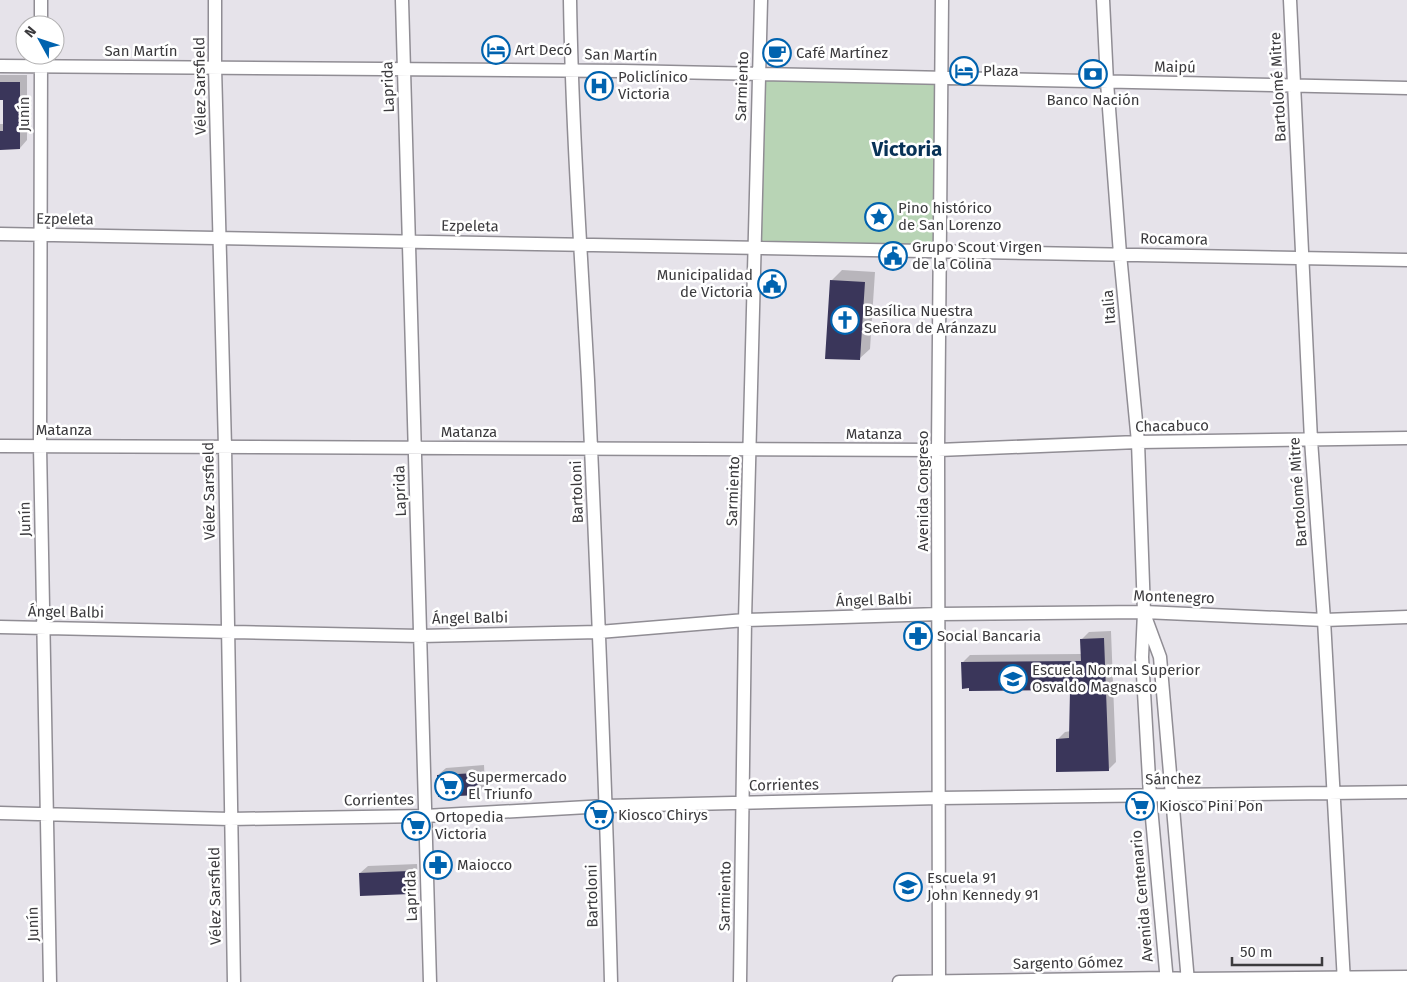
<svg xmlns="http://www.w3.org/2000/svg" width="1407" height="982" font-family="'Fira Sans',sans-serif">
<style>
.green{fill:#b8d4b5}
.shadow{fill:#0003}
.building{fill:#3a365a}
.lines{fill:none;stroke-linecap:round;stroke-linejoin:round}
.minor-casing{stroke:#908d94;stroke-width:15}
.minor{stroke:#fff;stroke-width:12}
.labels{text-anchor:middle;stroke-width:5;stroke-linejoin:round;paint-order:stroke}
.poi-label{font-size:15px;fill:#3b3a3d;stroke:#fff;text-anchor:start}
.street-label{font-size:15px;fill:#3b3a3d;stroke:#fff}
.district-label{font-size:20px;font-weight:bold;fill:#083257;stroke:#fff}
</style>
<rect width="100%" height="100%" fill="#e6e3ea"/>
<path class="green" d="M758,74L942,78L940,251L754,248Z"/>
<path class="shadow" d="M0,75H27V140L20,148H0V124H4V98H0Z
M842,270L875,272L870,349L859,359L831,281Z
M1111,631L1116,762L1108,770L1057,740L1065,732L1071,731V689L963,662L970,655L1082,654L1081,640L1089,632Z
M484,765L485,786L477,794L438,775L446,768Z
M417,864L418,885L410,892L360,873L368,866Z"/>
<path class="building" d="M0,82H20V149L0,150V131H3V100H0Z
M830,280L865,282L860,360L825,359Z
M1104,638L1109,771L1056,772V739L1069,738L1070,690L969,691V688L962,689L961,662L1081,661L1080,639Z
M477,773L478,795L438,797L437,775Z
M409,871L411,894L360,896L359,873Z"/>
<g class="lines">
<defs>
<path id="minor" d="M215,0V67L225,447L234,982
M402,0L430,982
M570,0C572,127 581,253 588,380C597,581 606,781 611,982
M1103,0L1107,82L1120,254L1138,442L1144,612L1142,657L1150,796L1167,982
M1290,0L1311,440L1324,620L1344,982
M41,25V0
M41,55L40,446L50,982
M0,66L623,71L1407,88
M0,234L1407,260
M0,446L938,450L1138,442L1407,438
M1146,619L1160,657L1188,982
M0,627L420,636L599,632L745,620L940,614L1144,612L1324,620L1407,617
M0,813L230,819L425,816L606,806L939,798L1407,792
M740,982L745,620L761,0
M899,982L1166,978L1188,979L1407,977
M939,982L938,450L942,0"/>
</defs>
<use href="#minor" class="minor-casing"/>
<use href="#minor" class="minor"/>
</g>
<defs>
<symbol id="hotel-ring" viewBox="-11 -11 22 22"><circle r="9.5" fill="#fff" stroke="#0063af" stroke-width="1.5"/><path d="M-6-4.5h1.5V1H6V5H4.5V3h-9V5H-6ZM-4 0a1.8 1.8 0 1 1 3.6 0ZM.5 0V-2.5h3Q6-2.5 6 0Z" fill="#0063af"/></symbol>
<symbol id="cafe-ring" viewBox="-11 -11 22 22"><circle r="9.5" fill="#fff" stroke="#0063af" stroke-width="1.5"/><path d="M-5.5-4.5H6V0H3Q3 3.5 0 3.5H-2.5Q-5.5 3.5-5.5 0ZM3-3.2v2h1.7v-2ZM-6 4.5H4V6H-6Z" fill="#0063af"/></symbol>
<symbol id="bank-ring" viewBox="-11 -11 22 22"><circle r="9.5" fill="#fff" stroke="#0063af" stroke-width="1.5"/><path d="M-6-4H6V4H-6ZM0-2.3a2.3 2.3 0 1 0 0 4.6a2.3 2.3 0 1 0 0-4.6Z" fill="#0063af"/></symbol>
<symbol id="hospital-ring" viewBox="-11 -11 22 22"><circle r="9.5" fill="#fff" stroke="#0063af" stroke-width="1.5"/><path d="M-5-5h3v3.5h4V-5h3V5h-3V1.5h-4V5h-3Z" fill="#0063af"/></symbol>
<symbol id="sight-ring" viewBox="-11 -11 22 22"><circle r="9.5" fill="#fff" stroke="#0063af" stroke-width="1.5"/><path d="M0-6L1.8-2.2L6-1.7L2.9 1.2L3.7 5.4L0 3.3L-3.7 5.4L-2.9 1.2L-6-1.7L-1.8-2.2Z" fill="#0063af"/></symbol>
<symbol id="civic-ring" viewBox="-11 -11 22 22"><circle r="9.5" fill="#fff" stroke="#0063af" stroke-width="1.5"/><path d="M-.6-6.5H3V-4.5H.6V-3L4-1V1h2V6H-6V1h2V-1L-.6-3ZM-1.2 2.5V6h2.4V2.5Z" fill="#0063af"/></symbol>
<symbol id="church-ring" viewBox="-11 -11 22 22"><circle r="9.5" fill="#fff" stroke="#0063af" stroke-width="1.5"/><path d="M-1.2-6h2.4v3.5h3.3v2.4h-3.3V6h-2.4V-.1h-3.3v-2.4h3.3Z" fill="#0063af"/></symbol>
<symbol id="pharmacy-ring" viewBox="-11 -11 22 22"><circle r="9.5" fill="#fff" stroke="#0063af" stroke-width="1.5"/><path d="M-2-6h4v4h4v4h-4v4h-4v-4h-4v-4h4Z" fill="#0063af"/></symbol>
<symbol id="school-ring" viewBox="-11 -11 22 22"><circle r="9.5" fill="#fff" stroke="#0063af" stroke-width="1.5"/><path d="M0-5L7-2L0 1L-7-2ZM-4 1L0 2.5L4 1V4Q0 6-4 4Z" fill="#0063af"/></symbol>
<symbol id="supermarket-ring" viewBox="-11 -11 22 22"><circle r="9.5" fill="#fff" stroke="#0063af" stroke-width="1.5"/><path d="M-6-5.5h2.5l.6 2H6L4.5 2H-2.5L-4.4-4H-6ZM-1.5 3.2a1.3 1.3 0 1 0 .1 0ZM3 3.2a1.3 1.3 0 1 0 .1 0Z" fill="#0063af"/></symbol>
</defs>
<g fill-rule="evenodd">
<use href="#hotel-ring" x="480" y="34" width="32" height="32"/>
<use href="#cafe-ring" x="761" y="37" width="32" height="32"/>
<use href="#hotel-ring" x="948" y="55" width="32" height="32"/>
<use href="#bank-ring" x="1077" y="58" width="32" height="32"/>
<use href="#hospital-ring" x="583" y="70" width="32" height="32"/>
<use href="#sight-ring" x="863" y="201" width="32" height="32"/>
<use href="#civic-ring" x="877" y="240" width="32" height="32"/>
<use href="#civic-ring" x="756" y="268" width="32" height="32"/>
<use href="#church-ring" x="829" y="304" width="32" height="32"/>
<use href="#pharmacy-ring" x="902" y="620" width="32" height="32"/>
<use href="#school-ring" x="997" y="663" width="32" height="32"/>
<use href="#supermarket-ring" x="433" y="770" width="32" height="32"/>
<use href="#supermarket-ring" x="1124" y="790" width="32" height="32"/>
<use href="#supermarket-ring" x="583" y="799" width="32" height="32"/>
<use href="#supermarket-ring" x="400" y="810" width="32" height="32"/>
<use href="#pharmacy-ring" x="422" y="849" width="32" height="32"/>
<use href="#school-ring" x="892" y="871" width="32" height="32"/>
</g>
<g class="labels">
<g class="poi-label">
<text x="515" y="55">Art Decó</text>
<text x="796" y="58">Café Martínez</text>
<text x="983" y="76">Plaza</text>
<text x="618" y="82">Policlínico<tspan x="618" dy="17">Victoria</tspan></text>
<text x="1093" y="105" text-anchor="middle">Banco Nación</text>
<text x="898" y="213">Pino histórico<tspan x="898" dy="17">de San Lorenzo</tspan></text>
<text x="912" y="252">Grupo Scout Virgen<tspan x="912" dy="17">de la Colina</tspan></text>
<text x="753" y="280" text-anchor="end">Municipalidad<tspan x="753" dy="17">de Victoria</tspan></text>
<text x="864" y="316">Basílica Nuestra<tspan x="864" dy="17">Señora de Aránzazu</tspan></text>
<text x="937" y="641">Social Bancaria</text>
<text x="1032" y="675">Escuela Normal Superior<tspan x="1032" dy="17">Osvaldo Magnasco</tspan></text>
<text x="468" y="782">Supermercado<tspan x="468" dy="17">El Triunfo</tspan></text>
<text x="1159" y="811">Kiosco Pini Pon</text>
<text x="618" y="820">Kiosco Chirys</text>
<text x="435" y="822">Ortopedia<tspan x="435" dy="17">Victoria</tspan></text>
<text x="457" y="870">Maiocco</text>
<text x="927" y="883">Escuela 91<tspan x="927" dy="17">John Kennedy 91</tspan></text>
</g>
<g class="street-label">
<text x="141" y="56">San Martín</text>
<text transform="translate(621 55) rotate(1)" y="5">San Martín</text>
<text transform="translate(1175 67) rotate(1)" y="5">Maipú</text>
<text transform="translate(200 86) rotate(-91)" y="5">Vélez Sarsfield</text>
<text transform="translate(742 86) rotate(-88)" y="5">Sarmiento</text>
<text transform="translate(388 87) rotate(-92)" y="5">Laprida</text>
<text transform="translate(1278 87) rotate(-93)" y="5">Bartolomé Mitre</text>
<text transform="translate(24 114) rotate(-90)" y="5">Junín</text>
<text transform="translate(65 219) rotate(1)" y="5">Ezpeleta</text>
<text transform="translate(470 226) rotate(1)" y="5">Ezpeleta</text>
<text transform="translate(1174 239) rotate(1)" y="5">Rocamora</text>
<text transform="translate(1109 307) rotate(-95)" y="5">Italia</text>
<text transform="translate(1172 426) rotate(-1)" y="5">Chacabuco</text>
<text x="64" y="435">Matanza</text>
<text x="469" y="437">Matanza</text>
<text x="874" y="439">Matanza</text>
<text transform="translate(209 491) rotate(-91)" y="5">Vélez Sarsfield</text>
<text transform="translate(400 491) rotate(-92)" y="5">Laprida</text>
<text transform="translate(733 491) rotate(-88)" y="5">Sarmiento</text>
<text transform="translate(923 491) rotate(-90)" y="5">Avenida Congreso</text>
<text transform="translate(577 492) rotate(-92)" y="5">Bartoloni</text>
<text transform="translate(1298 492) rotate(-94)" y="5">Bartolomé Mitre</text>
<text transform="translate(25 519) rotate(-91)" y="5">Junín</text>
<text transform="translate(1174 597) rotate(2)" y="5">Montenegro</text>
<text transform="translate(874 600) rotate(-2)" y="5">Ángel Balbi</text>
<text transform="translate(66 612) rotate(1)" y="5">Ángel Balbi</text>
<text transform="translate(470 618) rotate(-1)" y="5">Ángel Balbi</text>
<text transform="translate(1173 779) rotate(-1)" y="5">Sánchez</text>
<text transform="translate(784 785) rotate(-1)" y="5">Corrientes</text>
<text transform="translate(379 800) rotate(-1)" y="5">Corrientes</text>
<text transform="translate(215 896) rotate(-91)" y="5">Vélez Sarsfield</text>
<text transform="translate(411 896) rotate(-92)" y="5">Laprida</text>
<text transform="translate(592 896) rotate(-91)" y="5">Bartoloni</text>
<text transform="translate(725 896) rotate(-89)" y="5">Sarmiento</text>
<text transform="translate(1142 896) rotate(-95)" y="5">Avenida Centenario</text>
<text transform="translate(33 924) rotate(-91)" y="5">Junín</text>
<text transform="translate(1068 963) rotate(-1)" y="5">Sargento Gómez</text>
</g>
<g class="district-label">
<text x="907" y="156">Victoria</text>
</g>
</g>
<g transform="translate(40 40) rotate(310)"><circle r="24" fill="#ffffff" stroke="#b1b0b1"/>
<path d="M0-4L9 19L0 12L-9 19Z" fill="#0063af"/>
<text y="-8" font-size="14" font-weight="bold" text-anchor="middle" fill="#3b3a3d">N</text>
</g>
<path d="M1232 957v8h90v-8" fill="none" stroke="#3b3a3d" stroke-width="2.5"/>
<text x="1240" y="957" font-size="15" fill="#3b3a3d" stroke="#ffffff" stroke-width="4" paint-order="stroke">50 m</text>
</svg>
